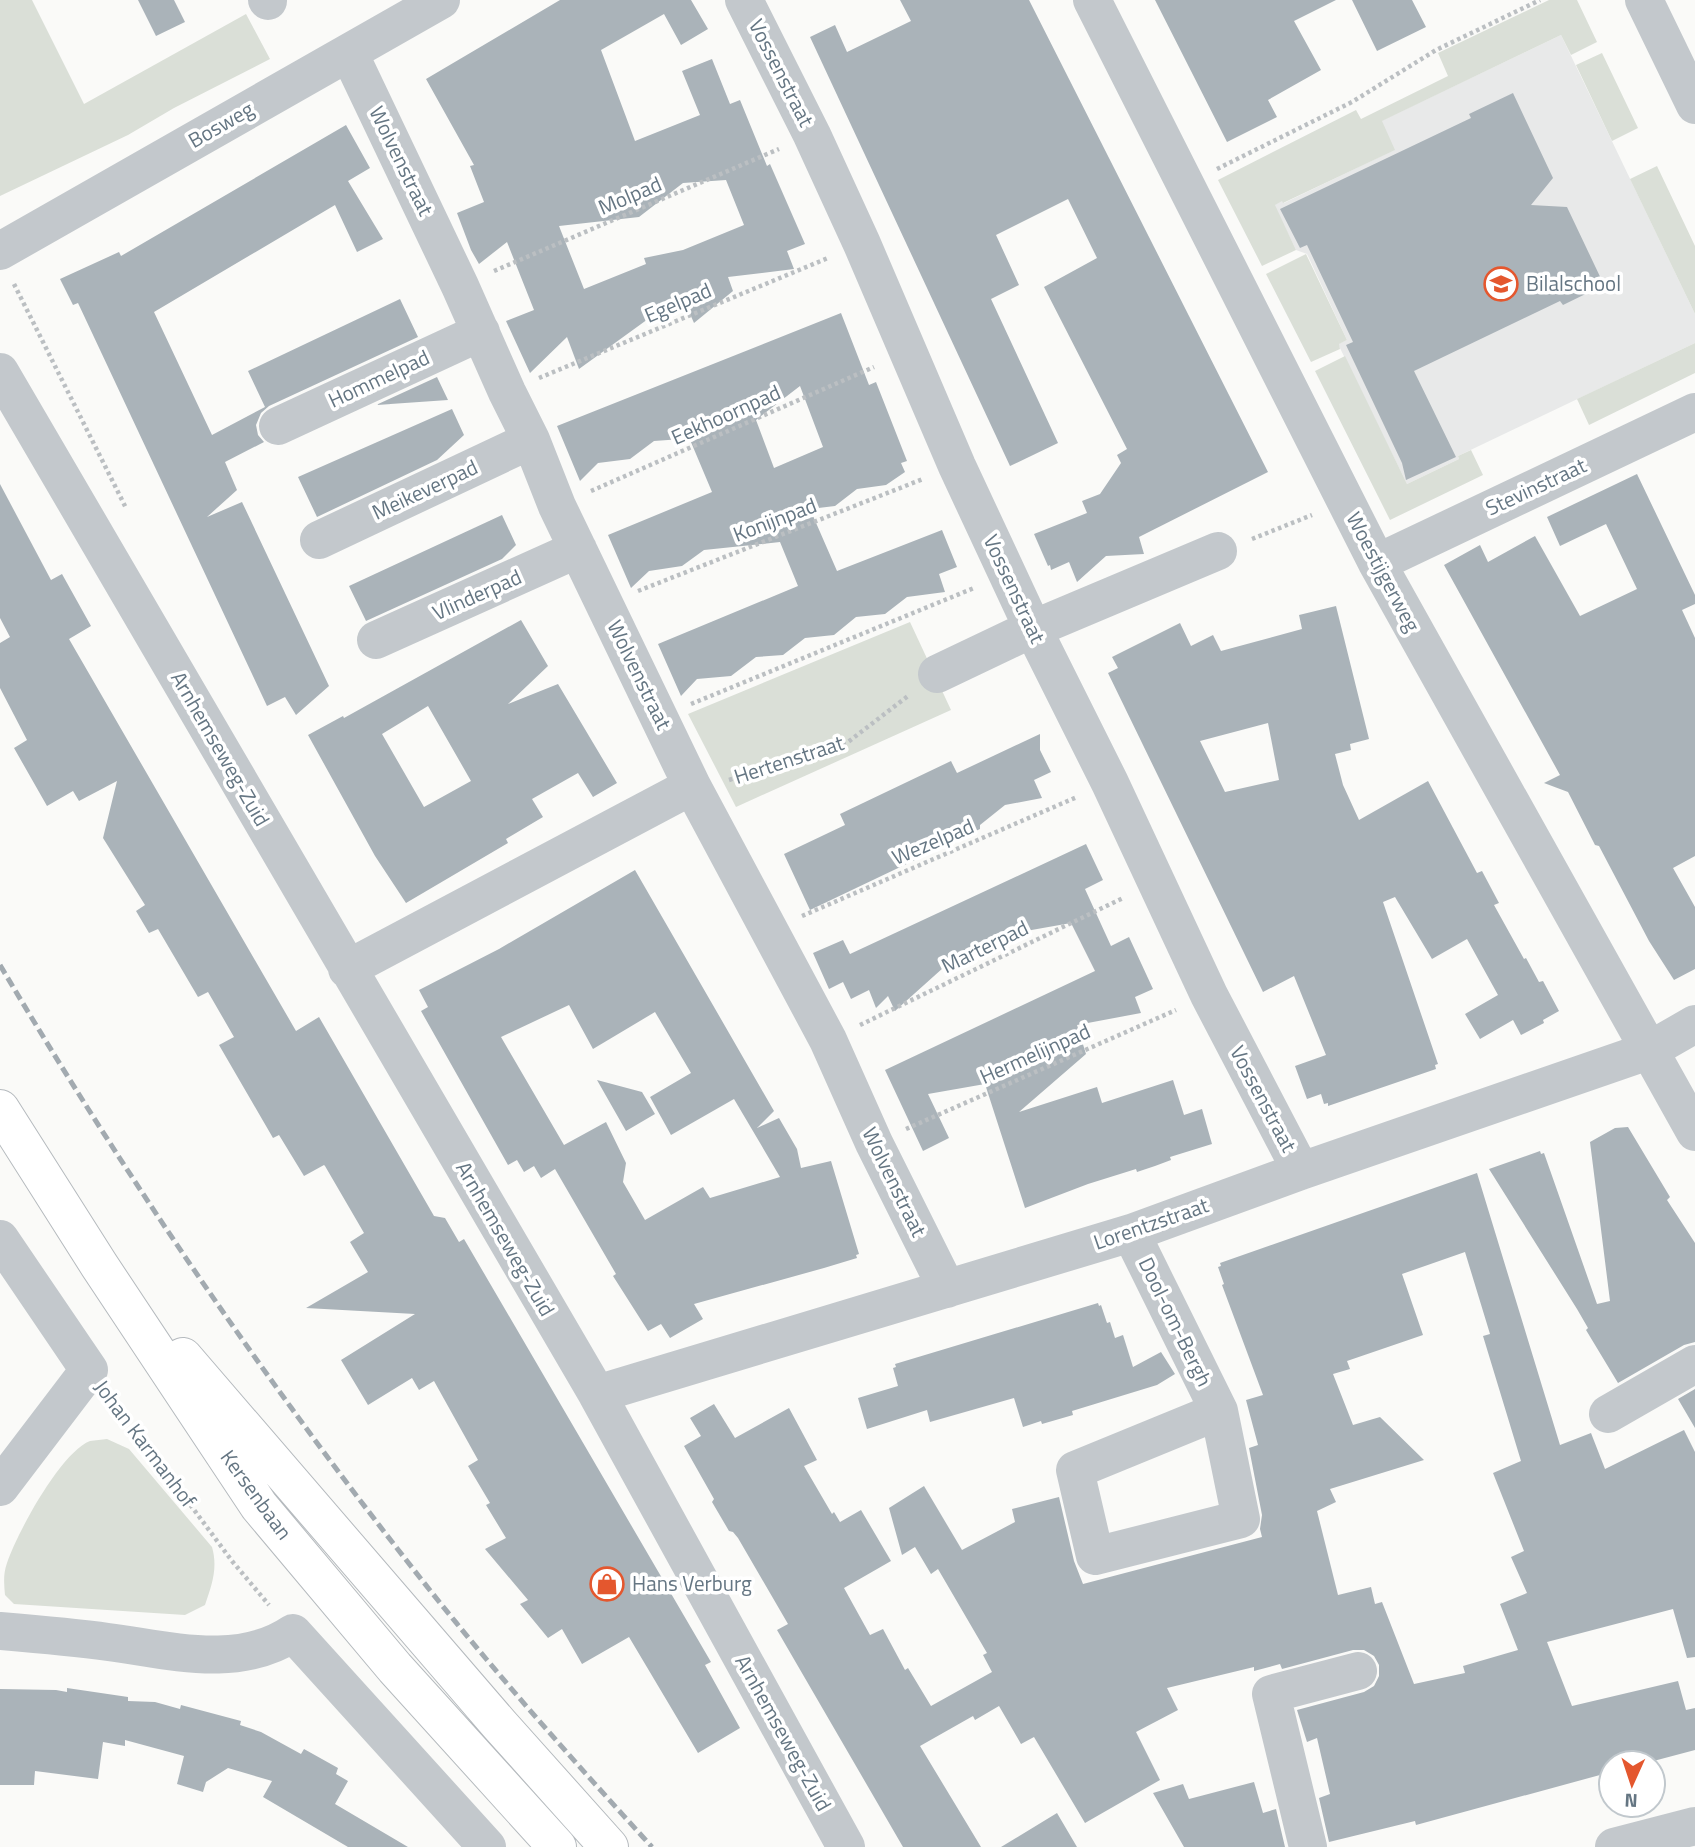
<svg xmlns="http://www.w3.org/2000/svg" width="1695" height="1847" font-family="'Titillium Web',sans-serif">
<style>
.built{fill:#e8e9e9}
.green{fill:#dadfd7}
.building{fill:#aab3b9;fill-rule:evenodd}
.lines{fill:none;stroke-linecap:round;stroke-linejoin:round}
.major-casing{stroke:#b5babe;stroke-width:40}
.path{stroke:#bbbfc2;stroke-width:4.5;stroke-dasharray:3.5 3.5;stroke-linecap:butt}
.minor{stroke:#c3c8cc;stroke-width:38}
.major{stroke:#fff;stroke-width:38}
.rail{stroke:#a2aab0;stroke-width:5;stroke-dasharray:10 5;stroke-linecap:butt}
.labels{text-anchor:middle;stroke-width:7;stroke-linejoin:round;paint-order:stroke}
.street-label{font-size:21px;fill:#657683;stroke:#fff}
.poi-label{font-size:21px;fill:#657683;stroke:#fff;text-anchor:start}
</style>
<rect width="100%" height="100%" fill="#fafaf8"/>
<path class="built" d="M1561,35L1695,314V343L1458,456L1459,459L1407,484L1338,344L1347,340L1307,254L1296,250L1274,205L1282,200L1284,203L1394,150L1381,121Z"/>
<path class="green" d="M0,0H32L84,104L246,14L270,59L174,108L128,135L0,196Z
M1549,0H1577L1597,42L1571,55L1561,35L1382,121L1395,150L1283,203L1282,201L1275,205L1296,250L1262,266L1218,180L1356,110L1361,119L1448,76L1438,53Z
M1602,53L1638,128L1612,141L1576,65Z
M1657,166L1695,246V314L1630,179Z
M1306,254L1347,340L1339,344L1340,349L1311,362L1266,274Z
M1695,343V373L1589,425L1577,399Z
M1345,356L1407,484L1459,459L1458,456L1471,450L1483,475L1390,520L1315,371Z
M910,622L951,710L736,807L688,714Z
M107,1439L129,1449L212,1547C218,1568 212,1584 205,1605L185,1615L14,1604L5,1595C4,1584 3,1574 7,1563C17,1533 61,1452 90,1441C95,1440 102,1440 107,1439Z"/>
<path class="building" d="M138,0H174L185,22L156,36Z
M560,0H691L708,29L681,45L664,14L601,50L635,141L700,115L682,71L712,59L730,104L740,100L767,166L770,164L805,244L787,251L794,269L728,277L733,291L694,323L687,307L682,311L677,298L579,369L567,337L530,373L506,321L534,310L507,242L479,264L471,250L457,213L484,202L470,166L474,165L426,79ZM726,180L744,225L683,250L644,258L646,264L584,289L559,226L639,217L683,183Z
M900,0H1029L1268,472L1139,537L1144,554L1106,556L1077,582L1069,562L1051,570L1050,565L1048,566L1034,534L1087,513L1082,501L1100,494L1121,463L1117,455L1127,449L1044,287L1097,258L1068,199L996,235L1019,285L991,299L1058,443L1010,466L810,37L835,25L847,52L911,21Z
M1155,0H1336L1294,21L1321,70L1268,100L1277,117L1227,142Z
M1352,0H1412L1426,27L1377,51Z
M1513,93L1553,178L1531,205L1567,207L1604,285L1563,305L1560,301L1414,371L1456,457L1406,480L1402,463L1346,345L1353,342L1307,245L1300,248L1280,209L1471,118L1469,114Z
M346,125L370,168L348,181L383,239L357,252L335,205L154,312L212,435L265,407L248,371L400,299L418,337L269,406L261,413L256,425L258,435L264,442L225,462L237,490L207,517L242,502L329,686L296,715L285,697L267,706L78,303L73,305L60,279L119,252L121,256Z
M841,313L869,385L876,382L907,461L901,463L905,472L886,485L857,489L835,506L810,509L837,571L942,530L957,567L939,574L945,592L907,597L885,614L856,617L834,635L805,638L783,655L756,657L731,676L697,679L681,696L658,644L798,586L780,542L704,550L682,566L649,571L631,588L608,535L712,492L688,435L682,439L654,441L630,459L598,463L580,481L557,426ZM800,386L823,447L774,468L756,420Z
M437,377L448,400L376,405Z
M452,409L464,435L437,460L317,517L298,477Z
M1637,474L1695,595V604L1682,610L1695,638V856L1673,868L1695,907V969L1674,980L1649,941L1599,846L1595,845L1568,792L1544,783L1560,775L1444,565L1480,545L1488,562L1535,536L1580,616L1637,589L1606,524L1560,546L1547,517Z
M0,484L51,580L62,574L91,626L69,639L296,1031L319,1017L434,1216L445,1218L459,1242L464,1239L711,1662L705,1665L740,1728L698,1753L629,1637L582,1664L562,1629L548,1638L520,1604L528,1600L485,1549L506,1538L486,1505L490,1503L468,1466L478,1460L434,1381L419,1390L412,1378L368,1405L341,1360L415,1314L306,1308L368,1272L350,1242L364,1233L325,1166L324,1165L304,1176L279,1135L273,1138L219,1045L234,1037L208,992L198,997L158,929L149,933L136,911L145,905L103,838L117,781L79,801L73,791L47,806L14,748L27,740L0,688V643L10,637L0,618Z
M502,515L516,545L502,559L366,621L349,586Z
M1336,606L1369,739L1350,744L1351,750L1335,754L1343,785L1359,820L1428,781L1477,873L1482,871L1499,903L1494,905L1524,959L1526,958L1539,982L1543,981L1559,1011L1543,1020L1544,1023L1521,1035L1513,1020L1480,1039L1465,1014L1498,995L1467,939L1432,959L1395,897L1383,902L1438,1064L1435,1065L1436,1069L1328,1106V1103L1324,1104L1321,1094L1307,1099L1295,1066L1326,1055L1294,976L1263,992L1108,673L1118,668L1112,657L1180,623L1191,646L1213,635L1221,651L1302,629L1299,615ZM1268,723L1279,780L1225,792L1200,741Z
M521,620L548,666L508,704L558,684L617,783L593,797L578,773L532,799L543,817L506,839L508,843L406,903L375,856L308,735L343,716L344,718ZM428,706L471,781L424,807L382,734Z
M1040,734V750L1051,772L1034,780L1042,798L1005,805L980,825V829L810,910L784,854L845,825L840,814L951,761L957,773Z
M1086,844L1103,880L1085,889L1111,946L1129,937L1153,989L1135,997L1141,1013L1077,1025L1086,1054L1019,1112L1097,1087L1102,1103L1173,1080L1184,1115L1202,1109L1212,1144L1170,1157L1171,1160L1155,1166L1137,1172L1136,1169L1088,1184L1025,1208L985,1084L928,1094L949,1138L923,1151L885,1070L1095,971L1071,923L1004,935L983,953L953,959L895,1011L888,996L876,1008L869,990L851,999L843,982L829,989L813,953L843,940L850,954Z
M635,870L774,1111L757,1128L779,1118L797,1149L801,1168L831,1161L859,1254L856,1255L857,1258L824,1268L694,1304L703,1319L670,1338L661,1324L648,1331L613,1276L616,1274L555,1169L541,1178L534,1166L524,1172L517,1160L508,1165L421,1011L428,1007L419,990L499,949ZM569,1005L593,1049L655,1012L691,1073L650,1097L671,1135L734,1099L780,1177L710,1198L703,1187L645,1220L623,1182L626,1163L606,1122L564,1145L501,1037Z
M597,1080L642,1092L655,1114L626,1131Z
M1628,1127L1670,1197L1667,1200L1695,1243V1342L1684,1345L1618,1383L1586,1330L1588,1328L1577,1309L1489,1169L1540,1151L1541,1154L1544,1153L1597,1304L1610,1301L1590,1142L1615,1128Z
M1477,1173L1560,1445L1591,1433L1605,1469L1684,1430L1695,1452V1657L1687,1658L1673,1609L1547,1642L1572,1706L1678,1681L1686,1710L1695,1708V1750L1646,1763H1611V1772L1416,1825L1415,1821L1329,1842L1319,1798L1330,1794L1317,1738L1307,1742L1297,1710L1364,1692L1374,1686L1379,1676V1665L1374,1656L1364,1650H1353L1282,1669L1280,1664L1254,1671V1667L1167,1688L1178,1710L1136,1732L1160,1780L1085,1823L1034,1737L1021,1744L999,1706L975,1720L973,1716L920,1746L981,1847H903L777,1630L788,1624L738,1538L733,1532L729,1531L712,1502L714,1499L684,1446L701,1436L690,1418L714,1404L735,1438L789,1408L817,1460L804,1466L832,1514L834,1512L840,1522L861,1510L891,1561L844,1588L870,1635L883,1629L905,1670L908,1668L931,1706L992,1672L983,1655L987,1653L938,1569L931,1574L915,1547L902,1555L889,1508L924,1486L962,1550L1015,1522L1012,1509L1059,1497L1074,1561L1083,1584L1262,1537L1260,1529L1262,1515L1249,1448L1258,1445L1246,1400L1263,1395L1222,1285L1224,1284L1218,1267L1221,1266L1220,1263ZM1465,1252L1490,1334L1483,1336L1521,1461L1493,1473L1524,1551L1511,1557L1527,1593L1500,1604L1518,1650L1463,1666L1465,1673L1414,1684L1382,1602L1375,1604L1371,1587L1338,1595L1317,1511L1336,1502L1330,1489L1424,1460L1380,1417L1353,1425L1333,1374L1350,1369L1347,1361L1423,1335L1402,1274Z
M1098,1303L1099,1306L1101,1305L1107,1323L1110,1322L1115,1338L1123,1335L1133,1367L1161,1352L1175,1374L1157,1385L1072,1411L1073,1415L1042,1424L1041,1421L1023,1427L1014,1398L930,1422L927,1410L867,1429L858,1398L898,1386L893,1368L896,1367L895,1364Z
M1695,1389V1428L1678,1399Z
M67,1688L128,1697V1701L155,1702L180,1709L181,1705L241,1721L240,1725L261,1732L301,1754L304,1749L338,1768L336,1774L348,1781L335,1804L408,1847H348L263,1797L272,1781L228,1768L206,1782L203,1792L177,1784L184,1756L125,1740V1746L103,1742L98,1779L35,1771L34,1785H0V1689L56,1690L67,1692Z
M1254,1782L1263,1813L1276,1809L1285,1847H1184L1153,1793L1183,1784L1189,1799Z
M1057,1813L1077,1847H1001Z"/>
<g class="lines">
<defs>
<path id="major" d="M0,1109L99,1265L259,1506L395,1668L557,1847
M183,1357L499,1724L609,1847"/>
</defs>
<use href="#major" class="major-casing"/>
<path class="path" d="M1217,169L1352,102L1436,50L1540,0
M494,271L779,149
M14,284L126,508
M539,378L828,258
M591,491L874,367
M1252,539L1312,515
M638,591L923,479
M691,704L974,588
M729,780L848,742L908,696
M802,916L1077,797
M860,1025L1123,898
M906,1129L1176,1010
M111,1398L232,1561L269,1605"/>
<path class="minor" d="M267,0L268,1
M744,0L812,135L862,244L957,466L1033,629L1110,783L1209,995L1301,1171
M1092,0L1377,563L1695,1132
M1644,0L1695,105
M349,53L460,286L507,392L531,440L557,506L692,786L828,1040L874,1143L947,1289
M0,251L441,0
M0,372L597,1394L846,1847
M278,426L481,332
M319,540L531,440
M1377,563L1695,412
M376,640L578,549
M937,674L1021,634L1218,551
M347,969L692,786
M1131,1233L1219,1411L1241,1519L1095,1556L1075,1470L1219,1411
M0,1239L89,1370L0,1487
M597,1394L1131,1233L1301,1171L1648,1051L1695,1024
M1608,1414L1695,1364
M0,1631C36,1634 72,1637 108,1642C169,1650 238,1670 293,1633L487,1847
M1308,1847L1271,1694L1358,1671
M1614,1847L1695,1826"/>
<use href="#major" class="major"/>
<path class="rail" d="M0,965C125,1176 263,1378 414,1570C489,1666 570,1757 652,1847"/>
</g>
<defs>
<symbol id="school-ring" viewBox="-11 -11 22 22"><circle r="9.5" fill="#fff" stroke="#e4572e" stroke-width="1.5"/><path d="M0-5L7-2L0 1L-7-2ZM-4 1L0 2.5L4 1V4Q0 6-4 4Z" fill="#e4572e"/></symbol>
<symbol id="shop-ring" viewBox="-11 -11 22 22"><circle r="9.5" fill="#fff" stroke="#e4572e" stroke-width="1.5"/><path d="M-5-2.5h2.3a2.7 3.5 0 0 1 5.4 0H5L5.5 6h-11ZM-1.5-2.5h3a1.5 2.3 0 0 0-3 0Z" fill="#e4572e"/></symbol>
</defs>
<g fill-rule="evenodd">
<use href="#school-ring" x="1482" y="265" width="38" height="38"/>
<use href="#shop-ring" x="588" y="1565" width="38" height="38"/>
</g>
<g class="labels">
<g class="street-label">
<text transform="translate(781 73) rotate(63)" y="7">Vossenstraat</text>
<text transform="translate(221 125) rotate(-30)" y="7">Bosweg</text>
<text transform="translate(401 161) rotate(64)" y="7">Wolvenstraat</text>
<text transform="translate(630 196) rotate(-23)" y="7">Molpad</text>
<text transform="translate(678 303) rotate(-23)" y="7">Egelpad</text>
<text transform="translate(379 379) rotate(-25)" y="7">Hommelpad</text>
<text transform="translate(726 415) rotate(-24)" y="7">Eekhoornpad</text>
<text transform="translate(1536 487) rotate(-25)" y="7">Stevinstraat</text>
<text transform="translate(425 490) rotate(-25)" y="7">Meikeverpad</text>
<text transform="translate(775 520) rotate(-21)" y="7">Konijnpad</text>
<text transform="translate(1383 572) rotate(62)" y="7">Woestijgerweg</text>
<text transform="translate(1014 589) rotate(65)" y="7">Vossenstraat</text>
<text transform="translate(477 595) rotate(-24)" y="7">Vlinderpad</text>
<text transform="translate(639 675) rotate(64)" y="7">Wolvenstraat</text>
<text transform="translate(220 749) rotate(60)" y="7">Arnhemseweg-Zuid</text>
<text transform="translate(789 760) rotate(-18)" y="7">Hertenstraat</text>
<text transform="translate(933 842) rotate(-23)" y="7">Wezelpad</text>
<text transform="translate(985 947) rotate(-26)" y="7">Marterpad</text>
<text transform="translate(1035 1054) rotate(-24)" y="7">Hermelijnpad</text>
<text transform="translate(1263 1099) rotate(62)" y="7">Vossenstraat</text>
<text transform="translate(894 1182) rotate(64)" y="7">Wolvenstraat</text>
<text transform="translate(1151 1224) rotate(-19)" y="7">Lorentzstraat</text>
<text transform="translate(505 1239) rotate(60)" y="7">Arnhemseweg-Zuid</text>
<text transform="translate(1175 1322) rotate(64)" y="7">Dool-om-Bergh</text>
<text transform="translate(145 1444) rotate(53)" y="7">Johan Karmanhof</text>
<text transform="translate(256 1495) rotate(54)" y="7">Kersenbaan</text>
<text transform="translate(783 1733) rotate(61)" y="7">Arnhemseweg-Zuid</text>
</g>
<g class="poi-label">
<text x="1526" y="291">Bilalschool</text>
<text x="632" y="1591">Hans Verburg</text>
</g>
</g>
<g transform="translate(1632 1784) rotate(183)"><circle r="33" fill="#ffffff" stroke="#c1c8cd" stroke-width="2"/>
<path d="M0-5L12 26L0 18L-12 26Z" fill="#e4572e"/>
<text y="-10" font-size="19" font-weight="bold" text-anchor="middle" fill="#657683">N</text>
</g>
</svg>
